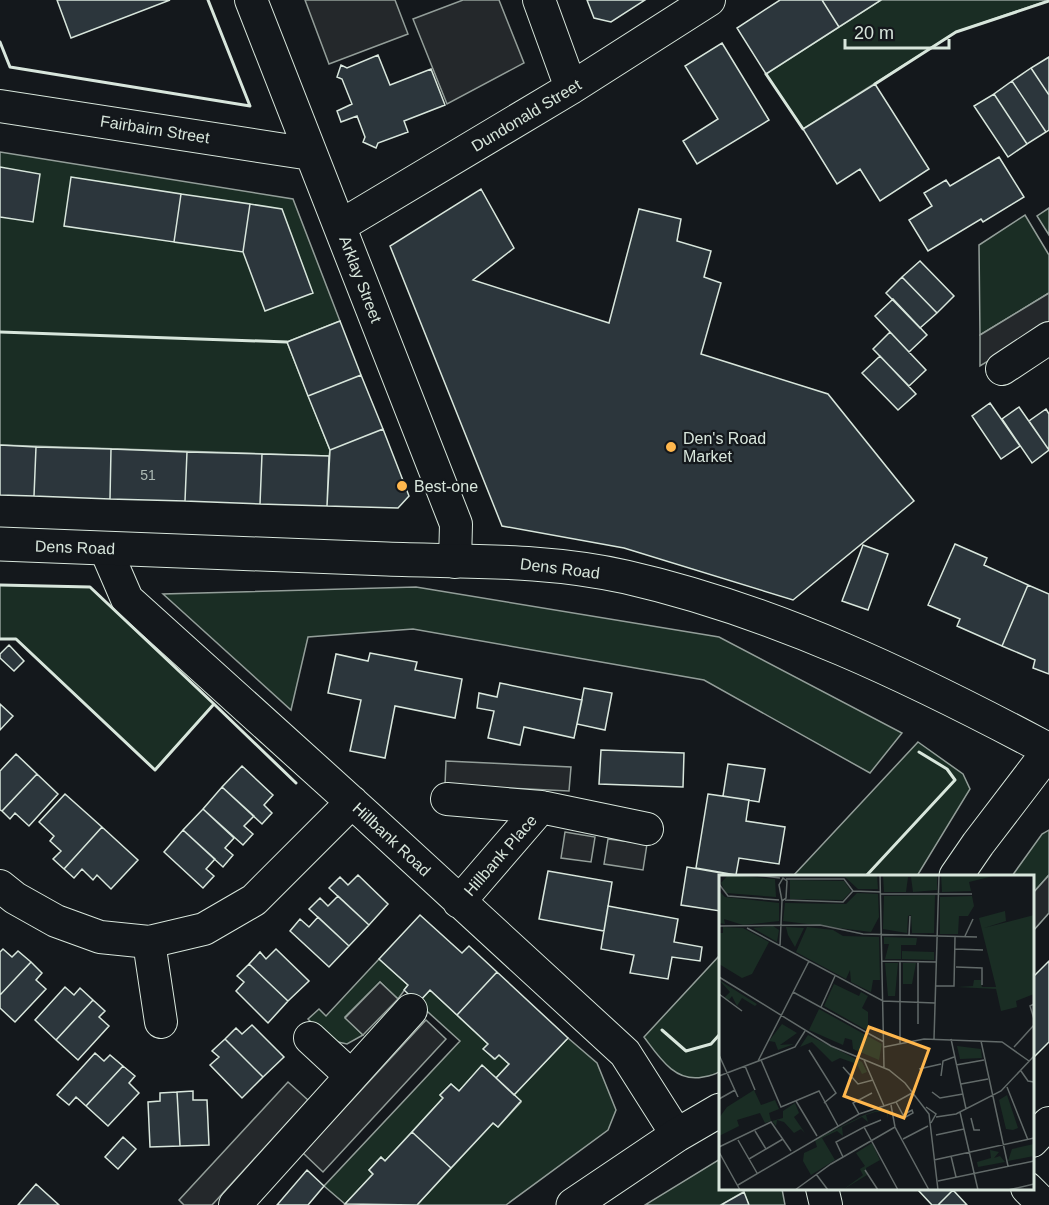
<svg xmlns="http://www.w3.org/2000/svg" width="1049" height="1205" font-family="Arial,sans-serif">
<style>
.green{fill:#1a2d24;stroke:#939e99;stroke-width:1.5}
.parking{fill:#24282b;stroke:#939e99;stroke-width:1.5}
.building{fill:#2c363c;stroke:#d8e6dc;stroke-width:1.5}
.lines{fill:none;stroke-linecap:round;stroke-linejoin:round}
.street-casing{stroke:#d8e6dc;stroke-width:34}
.secondary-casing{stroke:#d8e6dc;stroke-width:35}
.street{stroke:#14181c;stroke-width:32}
.secondary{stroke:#14181c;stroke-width:33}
.wall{stroke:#d8e6dc;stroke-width:3}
.poi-dot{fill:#ffb74d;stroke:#14181c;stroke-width:2}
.labels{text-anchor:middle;stroke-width:4.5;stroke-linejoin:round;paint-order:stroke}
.number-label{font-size:14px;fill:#adbab4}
.street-label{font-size:16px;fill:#d8e6dc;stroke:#14181c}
.poi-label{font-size:16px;fill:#d8e6dc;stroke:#14181c;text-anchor:start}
.inset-road{fill:none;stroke:#626a69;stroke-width:1.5}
.view{fill:#ffb74d;fill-opacity:0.15;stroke:#ffb74d;stroke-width:3}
.inset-edge{fill:none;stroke:#d8e6dc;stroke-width:3}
</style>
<rect width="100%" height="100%" fill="#14181c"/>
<path class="green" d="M881,0H1049L956,32L803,129L766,74Z
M0,152L293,199L340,321L287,342L330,450L329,456L0,445Z
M1049,208V235L1037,216Z
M1025,215L1049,255V293L980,335L979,245Z
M0,585L90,587L214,704L155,770L16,639H0Z
M416,587L719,637L902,733L870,773L704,680L413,629L308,637L291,710L163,594Z
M918,742L963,774L970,789L917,876H793Z
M1049,830V875L1033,893L1032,876H1012L1042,834Z
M720,955V1071C715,1075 710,1076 703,1077C675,1083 659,1057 644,1037Z
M379,959L408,985L398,999L380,982L345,1017L363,1035L347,1044L329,1040L308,1019L319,1009L326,1016Z
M430,990L488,1044L484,1049L494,1059L499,1055L509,1064L496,1078L482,1066L459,1091L451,1084L440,1095L443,1098L385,1161L381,1157L369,1170L373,1174L345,1204L324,1186L460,1041L418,1003Z
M568,1038L597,1063L616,1110L608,1130L506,1205H417L493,1123L498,1127L521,1102L514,1095Z
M720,1159V1188L782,1189L785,1205H749L743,1192L721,1205H645Z"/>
<path class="parking" d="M305,0H395L408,34L329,64Z
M463,0H499L524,63L447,104L413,19Z
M1049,293V324L980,366V335Z
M446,761L571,767L569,791L445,785Z
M565,832L595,837L591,862L561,858Z
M608,839L647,844L643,870L604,864Z
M1049,875V913L1033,931V893Z
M380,982L398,999L363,1035L345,1018Z
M426,1020L446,1039L323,1172L303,1153Z
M288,1082L308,1100L212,1205H184L179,1200Z"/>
<path class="building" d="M57,0H170L71,38Z
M587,0H645L611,22L594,18Z
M780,0H822L839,27L766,74L737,28Z
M822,0H881L839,27Z
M722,43L769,120L697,164L683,141L718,119L685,66Z
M378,55L390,85L431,69L445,105L404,121L408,132L378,143L376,148L363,142L365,137L357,116L341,122L337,111L352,104L342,79L337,77L341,65L347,68Z
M1049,57V95L1031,68Z
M1031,68L1049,95V130L1046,132L1012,81Z
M1012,81L1046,132L1027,144L994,94Z
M875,84L929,169L880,201L860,169L837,184L803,129Z
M994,94L1027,144L1008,157L974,106Z
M999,157L1024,197L983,222L981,219L928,251L909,220L932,206L924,193L946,180L950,186Z
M0,167L40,174L33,222L0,217Z
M71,177L181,194L174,242L64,226Z
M481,189L514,248L473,280L609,323L639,209L681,219L677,241L711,251L704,277L721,283L701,354L828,394L914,501L793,600L624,548L502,526L390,246Z
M181,194L250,204L243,252L174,242Z
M250,204L282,209L313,293L265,311L243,252Z
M920,261L954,296L937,313L902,277Z
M902,277L937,313L920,328L886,293Z
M893,299L927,335L909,352L875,316Z
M340,321L361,375L308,396L287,342Z
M890,332L926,370L909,386L873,349Z
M880,356L916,394L898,410L862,373Z
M361,375L383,429L330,450L308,396Z
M990,403L1020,446L1001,459L972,416Z
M1019,407L1049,450L1032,463L1002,419Z
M1046,409L1049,414V450L1029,421Z
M383,429L409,496L398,508L327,506L330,450Z
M0,445L36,447L34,496L0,495Z
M36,447L111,449L110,499L34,496Z
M111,449L187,452L185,501L110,499Z
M187,452L262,454L260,504L185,501Z
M262,454L329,456L327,506L260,504Z
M955,544L987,558L984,565L1028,585L1002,646L957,626L960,619L928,605Z
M863,545L888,554L868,610L842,601Z
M1028,585L1049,594V674L1033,668L1035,660L1002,646Z
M9,645L24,661L14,671L0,658V654Z
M370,653L417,662L415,670L462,679L455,718L395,706L385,758L350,751L361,700L328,693L336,654L368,661Z
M500,683L582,700L574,738L524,727L520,745L488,738L494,711L477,708L479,693L497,697Z
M584,688L612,693L605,730L577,724Z
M0,704L13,716L0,730Z
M601,750L684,753L683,787L599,784Z
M16,754L37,774L2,811L0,810V771Z
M728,764L765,769L759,802L723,796Z
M242,766L273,795L264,805L272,813L262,824L222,787Z
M37,774L58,794L29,826L15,813L10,819L2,811Z
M222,787L254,816L244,826L253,834L243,845L203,809Z
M65,794L102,827L64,869L53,859L61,851L50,841L54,836L39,822Z
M708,794L749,800L746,821L785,827L779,864L739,858L736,875L696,868Z
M203,809L234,838L225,848L233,855L223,867L183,830Z
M102,827L138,860L111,889L97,875L93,880L82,869L74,878L64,869Z
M183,830L215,859L206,869L214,876L203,888L164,852Z
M687,867L727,874V876H720V911L681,905Z
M548,871L612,882L604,931L539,919Z
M358,875L388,904L369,925L329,888L340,877L348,885Z
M338,896L369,925L349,946L309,909L320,898L328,906Z
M608,906L678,919L674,942L702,947L700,961L672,957L668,979L630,973L634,955L601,949Z
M420,915L462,953L469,946L497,972L457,1015L430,990L418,1003L404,990L408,985L379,959Z
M318,917L349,946L329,967L290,931L300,919L309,927Z
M3,949L12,957L18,951L31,962L0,995V952Z
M276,949L309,981L288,1001L249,964L260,952L266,959Z
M1049,961V1042L1032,1059V978Z
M31,962L42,973L36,980L46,989L15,1022L0,1008V995Z
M249,964L288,1001L268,1023L236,991L244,982L237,976Z
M497,972L568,1038L514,1095L496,1078L509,1064L499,1055L495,1059L483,1049L488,1044L457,1015Z
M65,987L74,995L80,988L93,1000L56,1040L35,1020Z
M93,1000L105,1011L99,1017L109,1026L78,1060L56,1040Z
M252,1025L284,1057L263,1077L225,1039L236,1028L242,1034Z
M225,1039L263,1077L242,1098L210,1065L219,1057L212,1051Z
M95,1053L104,1061L110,1055L123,1066L86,1106L76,1097L69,1105L57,1095Z
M482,1065L521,1101L498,1127L493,1123L451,1168L412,1132L443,1098L440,1095L451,1084L459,1091Z
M123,1066L135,1076L129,1083L139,1093L108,1126L86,1106Z
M193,1091V1100H207L209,1145L180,1146L177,1092Z
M177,1092L180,1146L150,1147L148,1102L160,1101V1093Z
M412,1132L451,1168L417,1205L345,1204L373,1174L369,1170L381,1157L385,1161Z
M123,1137L136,1149L118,1169L105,1157Z
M307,1170L324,1186L308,1205H277Z
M36,1184L59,1205H18Z
M920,1188H955L938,1205H932L918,1190Z
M953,1190L967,1205H938Z
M744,1192L749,1205H721Z"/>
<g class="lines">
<defs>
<path id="street" d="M251,0L456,524L455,562
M539,0L571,88
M0,106L311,154
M340,226L571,88L709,0
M1002,369L1049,338
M105,548L127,599L366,815L625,1053L677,1135
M447,799L541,807
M0,886L15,898L56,921L100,937L149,942L204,929L254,900L352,802
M459,902L541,807L647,829
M149,942L161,1022
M310,1038L351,1076
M1032,1141L1049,1123
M822,1188L826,1205
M1027,1188L1044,1205
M235,1205L411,1010"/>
<path id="secondary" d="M0,544C129,549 258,554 387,559C467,562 547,559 626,577C775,611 914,678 1049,750
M956,876L978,844L1049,751
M573,1205L677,1135L720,1110"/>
</defs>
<use href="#street" class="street-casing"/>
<use href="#secondary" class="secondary-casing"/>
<use href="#street" class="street"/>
<use href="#secondary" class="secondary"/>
<path class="wall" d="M0,42L10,67L250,106L208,0
M766,74L803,129
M875,84L956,32L1049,1
M0,332L287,342
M0,585L90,587L214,704
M0,639H16L155,770L214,704L296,783
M866,876L955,780L947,769L919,752
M662,1030L686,1051L711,1044L720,1034"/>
</g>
<g class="poi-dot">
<circle cx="671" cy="447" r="6"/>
<circle cx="402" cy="486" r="6"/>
</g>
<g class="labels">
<g class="number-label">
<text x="148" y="480">51</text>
</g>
<g class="street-label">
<text transform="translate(526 115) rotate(-31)" y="6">Dundonald Street</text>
<text transform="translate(155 129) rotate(9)" y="6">Fairbairn Street</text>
<text transform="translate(361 279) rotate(69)" y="6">Arklay Street</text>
<text transform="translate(75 547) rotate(2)" y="6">Dens Road</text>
<text transform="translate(560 568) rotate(7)" y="6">Dens Road</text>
<text transform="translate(392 839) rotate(43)" y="6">Hillbank Road</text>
<text transform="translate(500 855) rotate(-49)" y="6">Hillbank Place</text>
</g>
<g class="poi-label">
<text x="683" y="444">Den's Road<tspan x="683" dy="18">Market</tspan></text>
<text x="414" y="492">Best-one</text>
</g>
</g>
<g transform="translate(719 875)">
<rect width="315" height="315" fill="#14181c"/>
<path d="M9,0L56,4L57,22L7,18L2,8ZM67,0H158L159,14H139L126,2ZM164,0H218V15L194,17L192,2H189L187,17H165ZM222,0H278L250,7L252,16L223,17ZM71,5L125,6L132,16L124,25L71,24ZM0,16L6,22L60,28V46L24,50L5,44L6,49L0,48ZM138,18L159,19L160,42L152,57L64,46L66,28L127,29ZM216,20L215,58H193L192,40L189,41L188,58L164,54L165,21ZM253,21L255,31L249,41H240L239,59H221V22ZM286,36L287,46L265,53L315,40V119L297,126L298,132L282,136L277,114L238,112L254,111L255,105H262L263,112H277L260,43ZM54,51L60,55L58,67L34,53ZM4,52L24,53L50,67L33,99L23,103L0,89V58H4ZM67,52L85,53L76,72L69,60ZM88,52L114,55L124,61L160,62L161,105H154L152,117L132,107L131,95L127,104L77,77ZM165,62L198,63L197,70H182V84H166L170,69H165ZM183,76L215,77V85L183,84ZM166,88H179L176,121H169ZM184,88H197L193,109H184ZM0,105L38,129L36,131L23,123L18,131L13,121L10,125L5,123L11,117ZM115,109L140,121L142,117L149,121L143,133L149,137V156L105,131ZM100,134L163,169L160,185L134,174L133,165L126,163L124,170L90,155ZM63,149L78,158L61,170L75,169L59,175L56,167L50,166ZM89,160L143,187L148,197L143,199L138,189L121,183L113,187L93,167L81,172ZM238,171L262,174L263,183L241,184ZM35,215L42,230L56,225L60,234L50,238L52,246L46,248L41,238L18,245L20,251L0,261V243L8,232ZM288,220L299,253L294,255L287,254L280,225ZM76,228L80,238L75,242L86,258L82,254L75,258L65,247L58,245L57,251L53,246L64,243V236ZM170,234L168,244V236L156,237L147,240L149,247L143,242L123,252L124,261L118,256L103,263L116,285L92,300L84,286L85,278L98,272L96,265L145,240L159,235ZM153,268L161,285L147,293L148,300L125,314L144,300L141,294L146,291L137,278ZM315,269V281L289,286L293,274ZM271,275L280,277L275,283L281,281L286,287L259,292L258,287L272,283Z" fill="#1a2d24"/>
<path class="inset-road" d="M36,0L61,3M161,0L165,193M67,4H125L134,16M0,9L9,21L60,25M134,16L162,17M162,19H253M66,25L124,27L134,16M0,51L101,50L144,59L258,62M28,53L164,126L216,128M190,60L191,41M246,61L254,44M61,71L63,26L67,23L68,6L64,3L60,10L63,26M236,74L264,75M163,86L217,87M199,87V149M237,92L263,93V110M0,102L112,171L170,195L186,208L210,239L219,315M217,111H235L236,62M74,117L165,167M0,119L23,136M315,129L311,131L315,144M102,132L116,101M215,164L220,0M232,164L247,234M262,166L289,291M181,168V86M165,172L205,164L283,167L310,186M295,172L315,150M90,175L117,218L105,228M0,180L19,222M42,185L62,232L100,216L119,251M145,185L165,231M39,186L90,86M237,190L265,185M26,191L36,215M124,192L139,209L154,205M200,194L222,189M302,196L309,206L315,207M0,201L76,172L86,156M222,201L224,186L235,182M242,209L269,204M288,212L309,265M213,217L221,223L244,219M0,224L16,215M77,226L98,261M177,227L184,240L185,243L194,238L193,235L184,240M172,230L176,252L210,315M207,232L217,239L212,248M241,237L259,315M140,239L134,228L153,218M217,242L237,239L282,216L315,181M252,243L255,255H261M145,252L162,245M217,260L245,254M184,264L209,251M19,265L38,298M0,272L52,247L72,276M47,274L64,264M0,277L21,315M232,281L237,302M124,282L117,267L145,252L179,315M30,284L47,274L36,256M215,285L315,263M146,295L159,315M97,299L109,315M219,306L315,286M19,310L140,239L177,227L193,218M76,315L112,289L176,252M289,315L315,309"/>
<path class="view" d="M150,152L210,174L185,243L125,221Z"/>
<rect width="315" height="315" class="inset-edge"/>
</g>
<path d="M845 39v9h104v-9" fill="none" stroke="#d8e6dc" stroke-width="3"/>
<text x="854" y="39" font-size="18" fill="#d8e6dc" stroke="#14181c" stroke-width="4.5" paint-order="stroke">20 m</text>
</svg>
